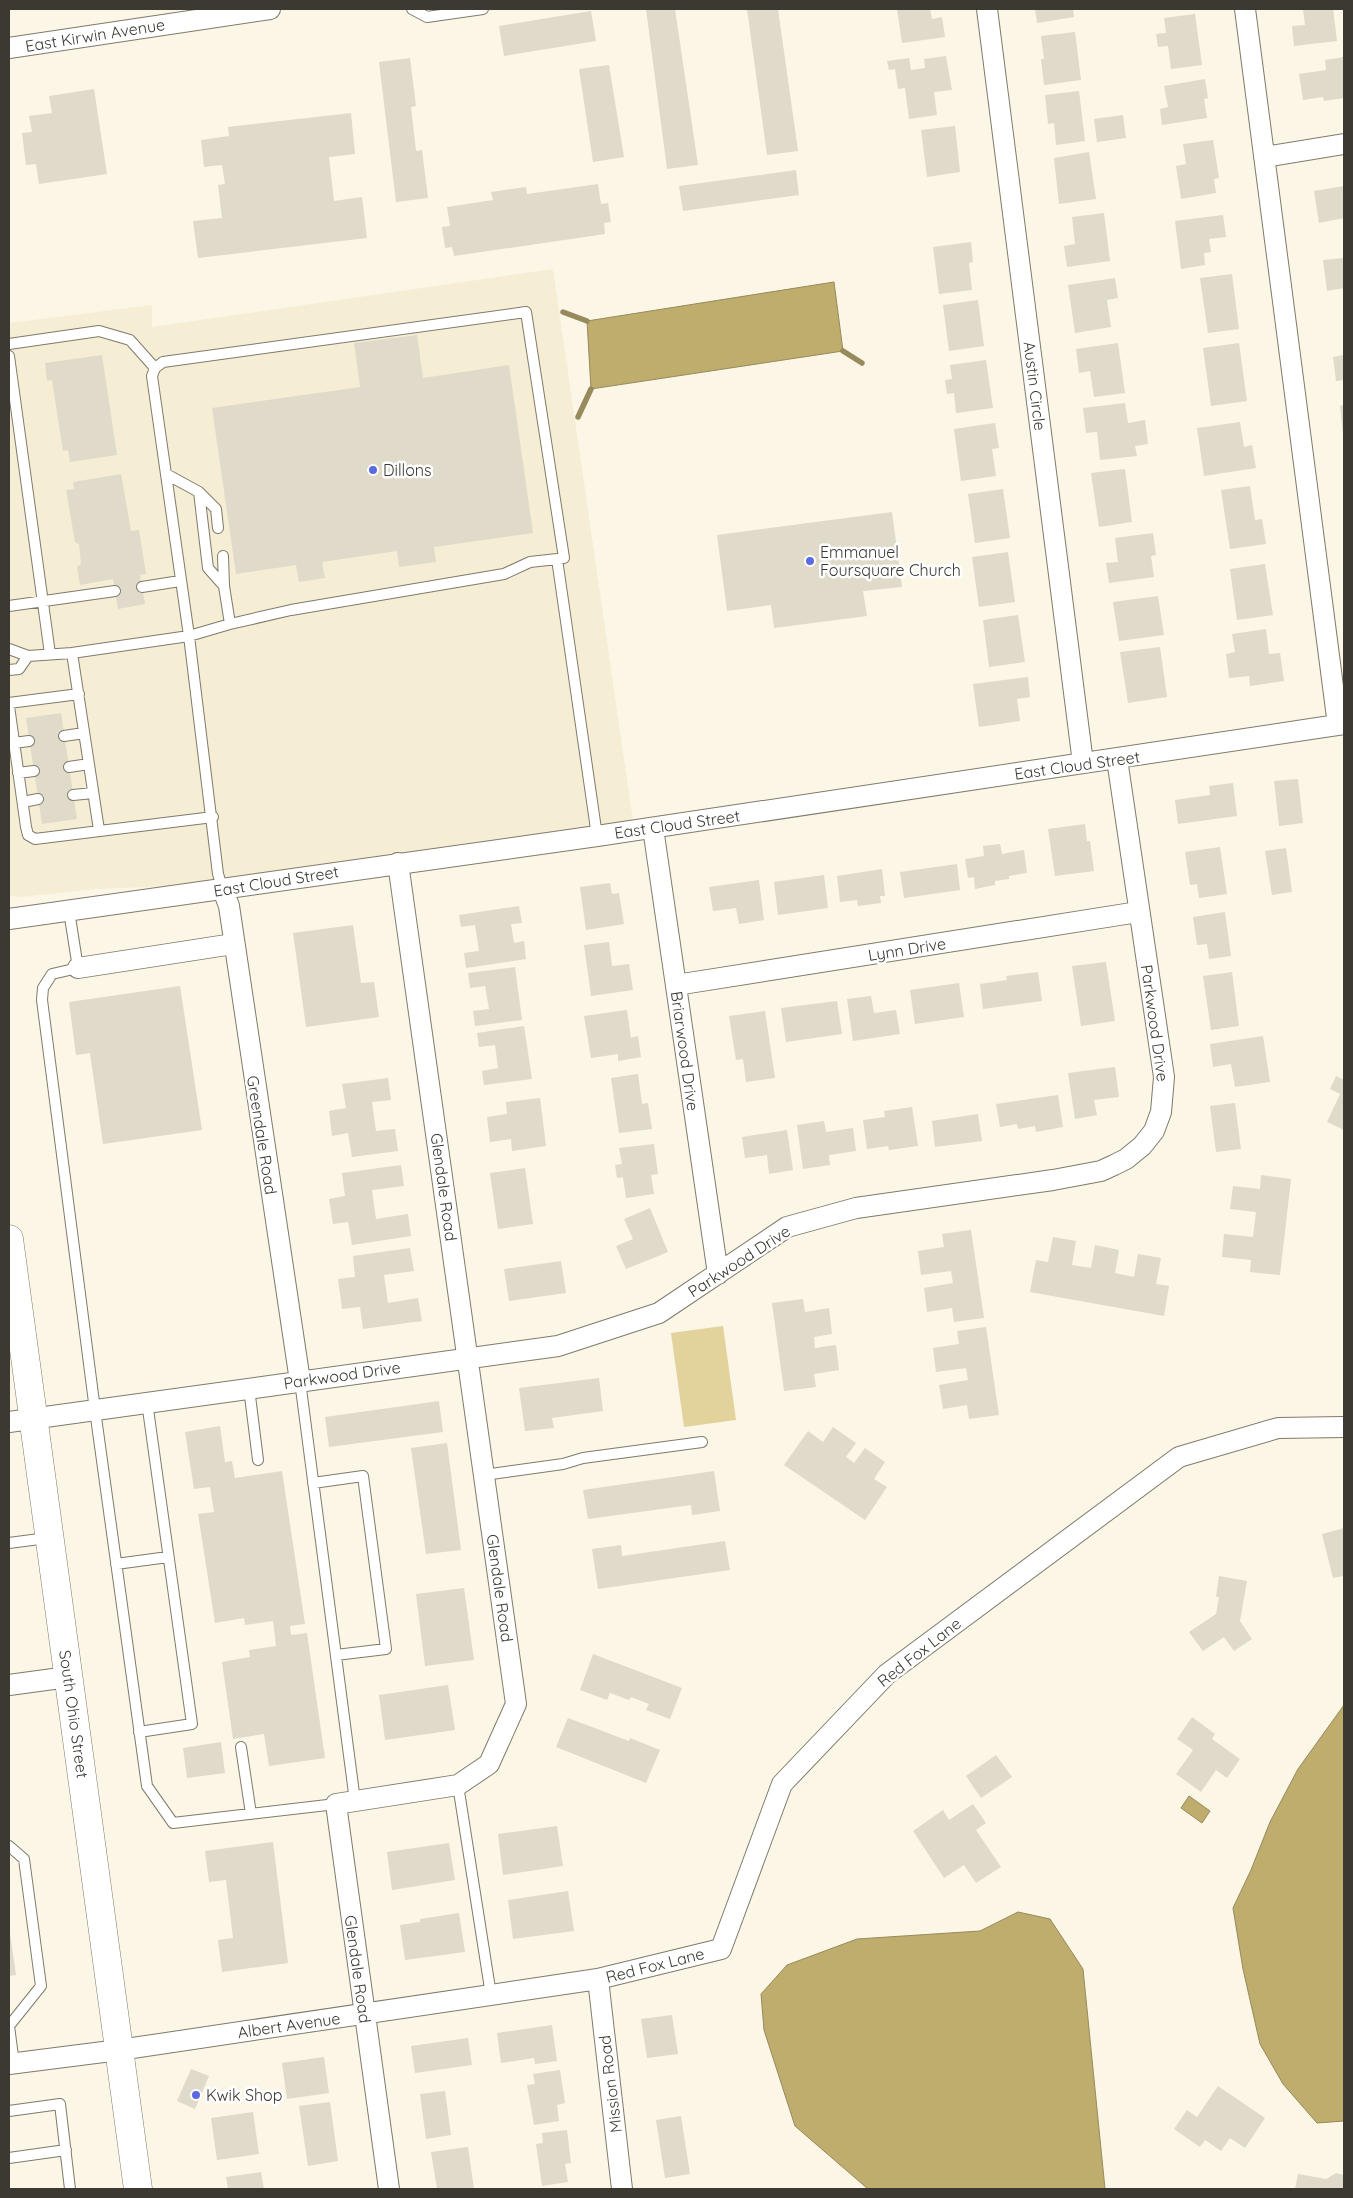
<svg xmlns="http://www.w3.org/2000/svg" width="1353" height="2198" font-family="Quicksand,sans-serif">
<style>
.built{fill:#f5eed5}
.green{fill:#e2d29b}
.water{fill:#bfad6e;stroke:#978a5c}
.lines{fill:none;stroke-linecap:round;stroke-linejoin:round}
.stream{stroke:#978a5c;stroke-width:5.5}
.building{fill:#dfdac9}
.service-casing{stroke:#7f7a6b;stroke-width:12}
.minor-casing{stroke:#7f7a6b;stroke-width:22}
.secondary-casing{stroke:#7f7a6b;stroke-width:29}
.service{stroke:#fff;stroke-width:10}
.minor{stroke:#fff;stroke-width:20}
.secondary{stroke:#fff;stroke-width:28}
.poi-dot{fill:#5b6ae1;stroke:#fff;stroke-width:2}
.labels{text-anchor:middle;stroke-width:5;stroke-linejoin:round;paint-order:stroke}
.street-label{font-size:16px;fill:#3b3932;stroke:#fff}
.poi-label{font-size:16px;fill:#3b3932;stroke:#fff;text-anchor:start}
</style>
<rect width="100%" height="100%" fill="#fbf6e5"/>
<path class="built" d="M553,269L633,821L172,886L96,889L22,897L9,896V323L152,305V327Z"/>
<path class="green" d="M723,1326L736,1420L684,1427L671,1333Z"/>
<path class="water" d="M834,282L843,351L591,389L587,321Z
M1344,1705V2121L1317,2123L1283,2084L1260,2044L1243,1969L1233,1908L1251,1870L1270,1822L1298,1769Z
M1189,1796L1210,1811L1202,1823L1181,1808Z
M1018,1912L1050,1919L1083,1969L1105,2189H868L795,2126L764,2030L761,1994L787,1965L857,1939L980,1931Z"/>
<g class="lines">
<path class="stream" d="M563,312L587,321
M843,351L862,363
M578,417L591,389"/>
</g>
<path class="building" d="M646,9H675L698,165L667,169Z
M747,9H778L798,151L767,155Z
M897,9H930L932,19L942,17L945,37L902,43Z
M1035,9H1073L1074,17L1037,23Z
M1303,9H1333L1337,41L1294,46L1292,26L1305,25Z
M591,11L596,41L504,56L499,26Z
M1195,14L1202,65L1171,69L1168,46L1158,47L1156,34L1166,33L1164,18Z
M1075,32L1081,80L1044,85L1041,59H1044L1041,36Z
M946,56L952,90L934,92L937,115L909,119L905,88L898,89L895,69L889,70L887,61L909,58L911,70L925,68L924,59Z
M1344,57V98L1324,101L1323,97L1303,100L1299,74L1326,70L1325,60Z
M410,58L416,106L411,107L416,151L422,150L428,198L396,202L379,62Z
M609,65L624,157L593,162L579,69Z
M1205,79L1208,98L1204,99L1207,118L1162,125L1160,109L1168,107L1164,86Z
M94,89L107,174L39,184L36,164L26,165L22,133L32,132L29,116L52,113L49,96Z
M1079,91L1085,141L1056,145L1054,123L1048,124L1045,95Z
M351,113L355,154L329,157L334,201L362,197L367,238L198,258L193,221L222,218L218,185L225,184L222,165L204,167L201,140L229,136L228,127Z
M1123,115L1126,138L1097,142L1094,119Z
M955,126L960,172L927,177L921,130Z
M1213,140L1219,178L1214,179L1216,193L1181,199L1176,166L1186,164L1183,144Z
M1089,152L1096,199L1059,204L1054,158Z
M796,170L799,195L683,211L679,186Z
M598,184L601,204L608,203L611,222L604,223L605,234L454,256L452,247L445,248L442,227L450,226L447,207L493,200L491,192L526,187L527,194Z
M1344,186V218L1319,223L1314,191Z
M1104,213L1110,261L1067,267L1064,246L1075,244L1072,217Z
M1223,215L1226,237L1209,239L1211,252L1204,253L1205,265L1181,269L1175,221Z
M971,242L973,262L969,263L972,290L939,294L933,247Z
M1344,258V288L1327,291L1323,260Z
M1232,274L1239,329L1208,333L1200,278Z
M1115,278L1118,298L1107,300L1111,327L1075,333L1068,285Z
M978,300L984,346L949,351L943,305Z
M417,335L423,378L509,365L533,533L434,547L436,562L399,567L397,551L322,562L325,578L299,582L296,565L236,574L212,408L360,387L354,343Z
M1118,343L1125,393L1094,397L1090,371L1079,373L1076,349Z
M1239,343L1247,401L1211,406L1203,348Z
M102,355L117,455L70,462L68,450L63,451L52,380L47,381L45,363Z
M1344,355V380L1336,381L1333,357Z
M986,360L993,408L956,413L954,393L947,394L945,380L952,379L950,365Z
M1125,403L1128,423L1145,420L1148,444L1135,446L1137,456L1100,460L1097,432L1086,433L1083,408Z
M1344,405V434H1343L1340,406Z
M1240,422L1244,447L1252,445L1256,468L1204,476L1197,428Z
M995,423L999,448L992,449L996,476L961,481L954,429Z
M1125,469L1132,522L1099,527L1091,473Z
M121,474L131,531L139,530L146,574L140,575L145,604L118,609L113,579L80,585L77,567L81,564L79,544L75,542L66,490L74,489L73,482Z
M1250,486L1255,520L1262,519L1266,544L1230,549L1221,490Z
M1003,489L1010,538L975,543L968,494Z
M892,512L902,587L863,591L867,616L774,628L771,605L727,611L717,535Z
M1153,533L1156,555L1151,556L1154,577L1109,583L1106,563L1118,562L1115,538Z
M1008,552L1015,602L979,607L972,557Z
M1265,564L1273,615L1237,620L1230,569Z
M1158,596L1164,635L1119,641L1113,602Z
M1018,615L1025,662L989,667L983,620Z
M1266,629L1269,654L1280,653L1284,681L1250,686L1249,676L1229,678L1226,654L1235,652L1232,634Z
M1160,647L1167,697L1128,703L1120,652Z
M1028,677L1030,697L1017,699L1020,721L979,727L973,684Z
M61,713L77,819L42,824L26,718Z
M1298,779L1303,823L1279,826L1274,781Z
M1233,783L1237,816L1178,824L1175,800L1210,795L1209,786Z
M1085,824L1087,841H1090L1094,871L1055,876L1048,829Z
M1000,844L1002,854L1024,850L1027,873L1009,876V879L995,881V885L975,889L974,877L968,878L965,859L984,856L983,846Z
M1220,847L1227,894L1199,898L1197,884L1190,885L1185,852Z
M1286,848L1292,892L1272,895L1265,851Z
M957,864L960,890L904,898L900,872Z
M882,869L885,896H880L881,903L858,906L857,900L840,902L837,876Z
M824,875L828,908L778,915L774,882Z
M759,880L764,920L739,924L736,908L713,911L709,887Z
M610,883L612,894L619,893L624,924L586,930L580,887Z
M519,906L522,923L511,924L514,943L524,941L526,959L466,968L464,953L479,951L475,925L461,927L459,915Z
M1225,912L1231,956L1209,959L1207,944L1197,945L1193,917Z
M353,925L361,983L374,982L379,1017L306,1027L293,933Z
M609,942L612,966L629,964L633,990L591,996L584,945Z
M1106,962L1115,1021L1081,1026L1072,966Z
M515,967L522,1020L475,1026L473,1011L489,1009L485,986L470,988L468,973Z
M1038,972L1042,1001L983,1009L980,984L1007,980L1006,976Z
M1232,972L1239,1026L1211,1030L1203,976Z
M959,983L964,1017L915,1024L910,990Z
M180,986L202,1130L103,1144L90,1053L76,1055L69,1002Z
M871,996L874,1013L896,1010L900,1034L853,1041L847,999Z
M837,1001L842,1034L786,1042L781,1008Z
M627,1010L631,1038L638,1036L641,1057L618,1061V1054L591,1058L584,1016Z
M765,1011L775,1078L746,1082L743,1059L736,1060L729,1016Z
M524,1026L532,1079L484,1085L482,1071L498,1068L495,1045L479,1047L477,1033Z
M1263,1036L1270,1082L1235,1087L1231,1064L1213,1067L1210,1044Z
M1115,1067L1119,1097L1094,1100L1097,1115L1075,1119L1068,1073Z
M638,1074L642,1104L648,1103L652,1129L619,1133L611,1078Z
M1336,1076L1344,1080V1130L1327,1122L1340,1094L1330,1089Z
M388,1078L391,1100L372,1102L376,1131L395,1129L398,1151L352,1157L348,1133L332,1136L329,1111L346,1108L342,1084Z
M1058,1095L1063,1127L1036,1132L1035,1126L1018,1129L1017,1124L1000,1127L996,1104Z
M540,1098L546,1146L512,1151L511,1139L490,1142L487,1117L507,1114L506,1102Z
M1235,1103L1241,1149L1216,1152L1210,1106Z
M912,1107L918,1146L889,1150L888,1146L867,1149L863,1120L885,1117L884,1111Z
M978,1114L982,1141L935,1147L932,1121Z
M824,1121L826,1132L853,1128L856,1151L829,1155L830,1165L803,1169L797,1125Z
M787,1130L793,1170L769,1174L767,1155L745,1158L742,1137Z
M654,1144L658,1174L651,1175L654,1194L626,1198L623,1177L617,1178L615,1165L622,1164L619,1148Z
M401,1165L404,1186L372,1190L376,1219L408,1214L411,1236L352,1245L348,1222L333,1224L329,1199L345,1196L342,1173Z
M525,1168L533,1224L498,1229L490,1173Z
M1261,1175L1291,1179L1280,1275L1250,1272L1251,1260L1222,1257L1224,1234L1253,1237L1256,1212L1230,1209L1233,1186L1260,1189Z
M650,1208L668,1252L626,1269L616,1246L633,1239L624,1219Z
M971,1230L984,1318L954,1322L952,1308L927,1312L924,1288L953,1283L951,1271L921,1275L918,1251L944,1247L942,1234Z
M1053,1237L1076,1241L1072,1265L1091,1268L1095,1245L1119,1250L1115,1273L1134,1277L1138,1254L1161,1258L1156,1284L1169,1286L1164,1316L1030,1292L1036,1260L1048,1262Z
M410,1248L414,1271L384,1275L388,1303L418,1298L422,1321L363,1329L360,1307L342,1309L338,1279L355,1277L353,1256Z
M561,1261L566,1293L509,1301L504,1269Z
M803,1299L805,1312L829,1308L832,1334L814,1337L815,1348L836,1345L839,1370L814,1374L816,1387L784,1391L772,1303Z
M986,1327L999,1415L969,1419L967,1405L943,1409L939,1385L968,1380L966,1368L936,1372L933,1348L959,1344L957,1331Z
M599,1378L603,1411L552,1418L554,1428L525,1431L519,1388Z
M439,1401L443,1432L329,1447L325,1417Z
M220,1426L225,1462L232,1461L235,1478L282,1471L305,1624L290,1626L291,1635L307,1633L325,1758L269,1766L264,1734L233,1739L222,1662L250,1657L249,1650L276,1646L273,1621L245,1625L244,1618L215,1623L198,1514L214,1512L210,1487L194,1489L185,1432Z
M833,1427L856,1443L846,1457L854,1463L865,1448L885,1462L874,1479L887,1487L865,1520L784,1465L808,1431L823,1442Z
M447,1443L461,1550L426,1554L411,1448Z
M714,1471L720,1511L692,1515L691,1505L588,1519L583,1490Z
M1344,1528V1579L1343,1576L1333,1578L1322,1534Z
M725,1541L730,1570L598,1589L592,1549L621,1545L622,1556Z
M1219,1576L1247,1581L1240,1621L1252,1639L1234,1651L1224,1637L1203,1651L1189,1632L1216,1614L1219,1597H1216Z
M464,1588L474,1660L425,1666L416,1594Z
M593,1654L682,1688L670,1719L646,1710L649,1704L631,1697L629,1700L610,1693L607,1700L580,1690Z
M448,1685L455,1730L385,1740L379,1695Z
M1192,1717L1215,1734L1212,1739L1240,1759L1227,1778L1216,1770L1201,1792L1176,1774L1193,1750L1177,1739Z
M568,1718L629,1741L630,1738L660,1750L646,1783L556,1747Z
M221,1742L225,1773L187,1778L183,1748Z
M996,1755L1012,1777L981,1798L966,1776Z
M973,1804L986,1823L976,1830L1001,1867L976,1883L964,1865L944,1878L913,1831L943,1810L949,1820Z
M557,1826L563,1866L503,1875L498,1834Z
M273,1842L288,1963L222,1972L218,1940L233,1938L226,1880L209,1882L205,1851Z
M449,1843L455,1880L392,1890L387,1852Z
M568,1891L574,1931L513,1939L508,1900Z
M459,1913L465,1952L405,1960L400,1925L420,1922V1919Z
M9,1926L16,1975L9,1976Z
M672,2015L678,2054L647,2058L641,2019Z
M552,2025L557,2061L535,2064L534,2058L501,2063L497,2033Z
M468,2038L472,2065L415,2073L411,2046Z
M324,2057L329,2093L287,2099L282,2063Z
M191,2069L209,2076L195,2109L177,2101Z
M560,2070L565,2103L557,2105L559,2121L534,2125L527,2085L535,2084L533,2074Z
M1218,2086L1265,2118L1245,2148L1230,2138L1221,2151L1205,2140L1200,2147L1174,2129L1187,2110L1197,2117Z
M445,2091L451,2135L426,2139L420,2094Z
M330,2102L338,2161L308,2166L299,2106Z
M253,2112L259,2154L217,2160L211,2118Z
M681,2116L690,2174L665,2178L656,2120Z
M567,2130L571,2163L565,2164L568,2182L542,2186L536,2144L543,2143L542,2133Z
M468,2147L474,2189H437L431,2152Z
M261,2172L264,2189H228L226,2177Z
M1336,2173L1344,2175V2189H1295L1298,2174L1326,2179Z"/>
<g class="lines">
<defs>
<path id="service" d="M412,9L427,17L483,9
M9,344L99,331L130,340L155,368
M9,356L50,654
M166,474L199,492L216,509L218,528
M199,492L208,568L224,586
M223,556L224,586L230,624
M142,587L180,581
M9,606L115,591
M9,649L28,656L72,653L189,636L230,624L291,610L504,574L530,562L557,559L597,836
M72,653L99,830
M9,670L19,669L28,656
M9,703L79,694
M9,706L26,827L28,835L35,839L213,817
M64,736L84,733
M14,743L29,741
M69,767L89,764
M18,773L34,771
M73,795L93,793
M23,802L38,799
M223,890L218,874L189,636L152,376L155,368L163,362L526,312L564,558L557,559
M69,911L78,968L52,974L43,988L42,1000L95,1410L147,1786L173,1823L336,1804
M300,1381L355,1801
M249,1388L258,1460
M484,1475L563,1464L583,1458L702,1442
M313,1483L363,1476L386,1649L336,1655
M9,1543L47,1538
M116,1564L168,1557
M139,1732L192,1724L147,1402
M241,1747L251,1814
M458,1785L491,1995
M9,1846L24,1859L41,1986L9,2026
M9,2026L14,2064
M9,2111L60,2104L70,2189
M9,2158L66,2150"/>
<path id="minor" d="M987,9L1083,763
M1245,9L1338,725
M9,48L270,9
M1264,157L1344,144
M653,828L718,1274
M223,890L229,906L300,1381
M9,919L597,836L1344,724
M78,968L233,944
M676,985L1138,912
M9,1422L558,1346L659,1313L787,1227L856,1208L1053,1180L1101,1171L1114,1165L1126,1159L1142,1146L1154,1131L1161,1112L1164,1077L1117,759
M9,1685L68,1677
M598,1979L622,2189
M9,2064L119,2050L598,1979L721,1949L782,1784L887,1674L1179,1457L1278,1428L1344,1427
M389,2189L336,1804L458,1785L489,1764L516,1704L398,863"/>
<path id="secondary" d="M9,1239L138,2189"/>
</defs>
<use href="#service" class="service-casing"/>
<use href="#minor" class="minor-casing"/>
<use href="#secondary" class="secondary-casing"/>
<use href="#service" class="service"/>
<use href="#minor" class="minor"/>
<use href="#secondary" class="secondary"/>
</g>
<g class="poi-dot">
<circle cx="373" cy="470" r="5"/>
<circle cx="810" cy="561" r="5"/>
<circle cx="196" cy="2095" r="5"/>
</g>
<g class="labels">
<g class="street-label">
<text transform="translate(95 35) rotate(-9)" y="6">East Kirwin Avenue</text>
<text transform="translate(1035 386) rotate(83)" y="6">Austin Circle</text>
<text transform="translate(1077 765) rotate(-8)" y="6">East Cloud Street</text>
<text transform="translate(677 824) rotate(-8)" y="6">East Cloud Street</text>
<text transform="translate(276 881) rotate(-9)" y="6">East Cloud Street</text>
<text transform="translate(907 949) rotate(-9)" y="6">Lynn Drive</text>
<text transform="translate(1155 1023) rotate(82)" y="6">Parkwood Drive</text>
<text transform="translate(685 1051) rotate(82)" y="6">Briarwood Drive</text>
<text transform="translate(262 1135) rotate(81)" y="6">Greendale Road</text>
<text transform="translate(444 1187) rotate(82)" y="6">Glendale Road</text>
<text transform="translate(739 1261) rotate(-33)" y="6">Parkwood Drive</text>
<text transform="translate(342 1375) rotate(-8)" y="6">Parkwood Drive</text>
<text transform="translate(500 1588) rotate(82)" y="6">Glendale Road</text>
<text transform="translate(919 1652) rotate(-38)" y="6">Red Fox Lane</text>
<text transform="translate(74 1714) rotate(82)" y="6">South Ohio Street</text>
<text transform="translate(655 1965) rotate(-14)" y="6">Red Fox Lane</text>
<text transform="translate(358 1969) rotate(82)" y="6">Glendale Road</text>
<text transform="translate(289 2025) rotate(-8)" y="6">Albert Avenue</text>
<text transform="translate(610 2084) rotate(-97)" y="6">Mission Road</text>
</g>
<g class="poi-label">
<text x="383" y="476">Dillons</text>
<text x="820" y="558">Emmanuel<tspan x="820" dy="18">Foursquare Church</tspan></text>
<text x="206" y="2101">Kwik Shop</text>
</g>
</g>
<rect width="1353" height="2198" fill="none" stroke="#3b3932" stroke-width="20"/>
</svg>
